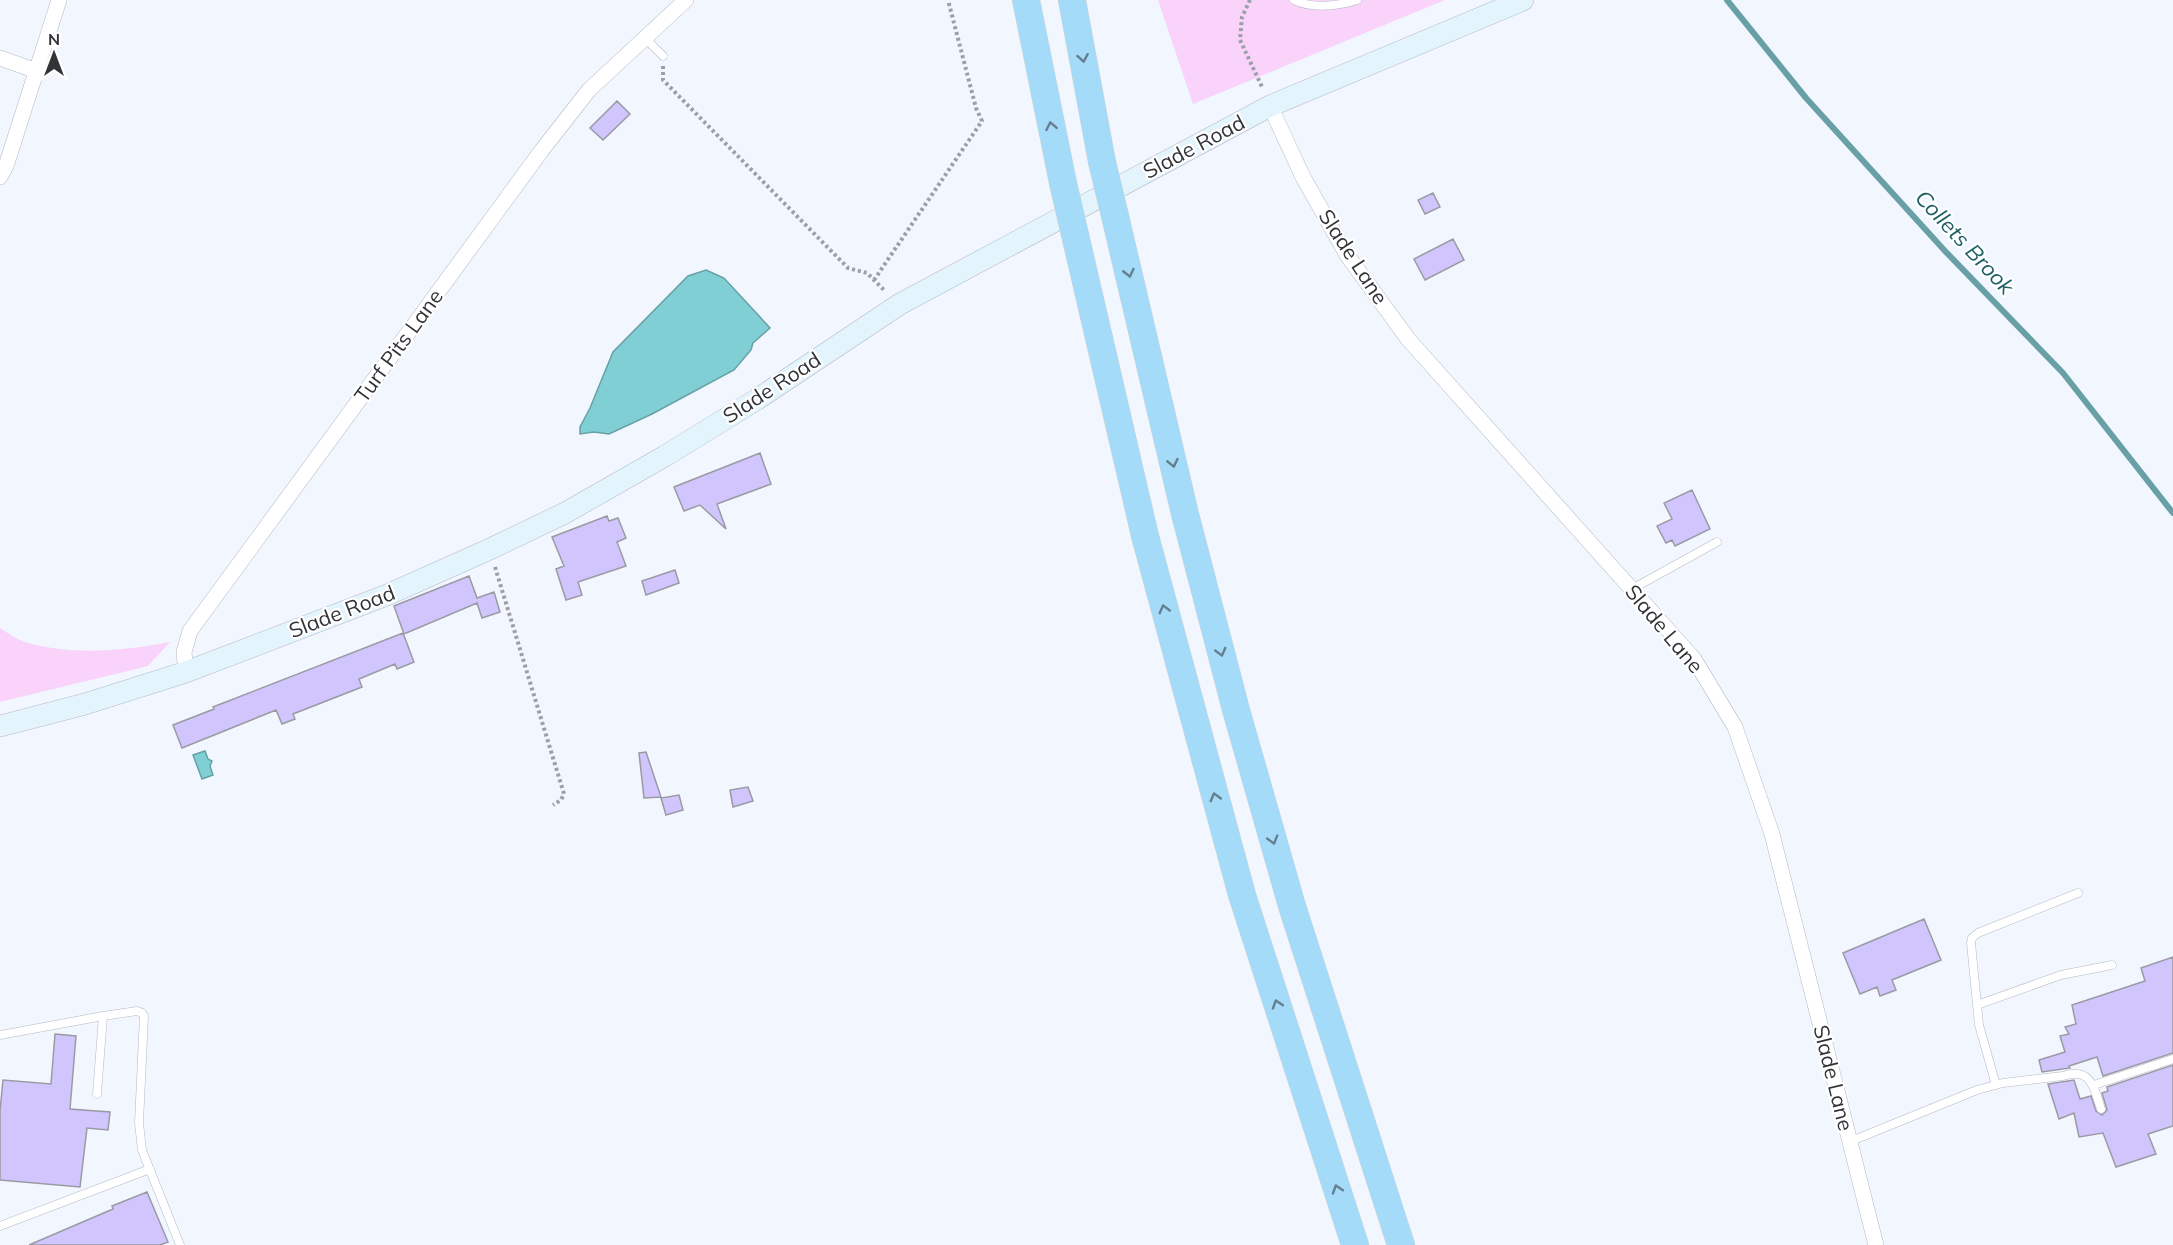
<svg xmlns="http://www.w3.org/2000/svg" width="2173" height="1245" font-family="Mulish,sans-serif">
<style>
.green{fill:#fad3fb}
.water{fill:#7fcfd4;stroke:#68a0a5;stroke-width:1.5}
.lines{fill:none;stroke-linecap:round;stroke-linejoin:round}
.stream{stroke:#68a0a5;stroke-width:6}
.building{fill:#d1c5fe;stroke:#9b9aa3;stroke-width:1.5}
.lane-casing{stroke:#b5b9c2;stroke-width:9}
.street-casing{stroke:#b5b9c2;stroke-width:16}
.secondary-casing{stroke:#b5b9c2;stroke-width:22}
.highway-casing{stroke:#d2d2d3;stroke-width:28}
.path{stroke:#9c9fa6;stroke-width:4;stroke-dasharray:3 3;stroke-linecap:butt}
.lane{stroke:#fff;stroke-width:8}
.street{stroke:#fff;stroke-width:15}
.secondary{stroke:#e3f4fd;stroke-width:21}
.highway{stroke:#a3dbf9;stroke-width:27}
.highway-bridge-casing{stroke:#d2d2d3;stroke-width:28;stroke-linecap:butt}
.highway-bridge{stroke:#a3dbf9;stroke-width:27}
.oneway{stroke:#657f8e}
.labels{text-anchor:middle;stroke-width:4.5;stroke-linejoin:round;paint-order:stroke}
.street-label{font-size:21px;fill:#323337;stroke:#fff}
.water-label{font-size:22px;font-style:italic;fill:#1f6165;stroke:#fff}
</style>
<rect width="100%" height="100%" fill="#f1f6ff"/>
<path class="green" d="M1158,0H1445L1193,104Z
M0,628C8,633 16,639 25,642C72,656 123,651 170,642L148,666L0,702Z"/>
<path class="water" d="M706,270L724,278L770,328L753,343L751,350L734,370L652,414L609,434L594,432L580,434V427L590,408L613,352L688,276Z
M205,751L208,759L212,761L210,766L213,775L202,779L193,755Z"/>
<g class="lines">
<path class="stream" d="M1727,0L1806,98L1945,251L2063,373L2173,513"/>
</g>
<path class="building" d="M617,101L630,114L603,140L590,128Z
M1433,193L1440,207L1425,214L1418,200Z
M1453,239L1464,260L1425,280L1414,259Z
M760,453L771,484L717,504L726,529L700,505L684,511L674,487Z
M1692,490L1710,529L1675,546L1672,540L1666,543L1657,526L1672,519L1664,503Z
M607,516L609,521L618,518L626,538L617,542L626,566L578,582L582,595L566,600L556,569L564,566L552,537Z
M675,570L679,583L646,595L642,581Z
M469,576L477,598L494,592L500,612L482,618L477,603L404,634L394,606Z
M403,633L414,662L397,669L395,664L359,679L362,687L293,714L295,719L282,724L276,710L182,748L173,725L214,709L213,707Z
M646,752L661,797L644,798L639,753Z
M748,787L753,801L733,807L730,790Z
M679,795L683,810L666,815L661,798Z
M1924,919L1941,960L1892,980L1896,990L1880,996L1877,987L1860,994L1843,953Z
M2173,957V1053L2103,1076L2097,1057L2069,1066L2070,1068L2042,1072L2039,1060L2065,1052L2060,1036L2069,1034L2065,1027L2076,1024L2072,1005L2145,981L2141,968Z
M55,1034L76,1036L70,1109L110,1112L108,1130L87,1128L80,1187L0,1180V1111L3,1080L51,1084Z
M2173,1065V1126L2148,1134L2156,1154L2116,1167L2103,1133L2079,1137L2074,1113L2059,1119L2048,1084L2074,1080L2080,1099L2091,1096L2096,1111L2102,1115L2107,1110L2102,1093L2108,1091L2107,1087Z
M147,1192L168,1242L160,1245H29L113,1209L112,1206Z"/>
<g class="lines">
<defs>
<path id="lane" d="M1294,0C1311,9 1339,6 1357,0
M645,38L663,56
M1632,589L1717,542
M1977,1005L2061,975L2112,965
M103,1016L137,1011L142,1013L144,1016L139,1123L142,1150L180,1245
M0,1035L103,1016L97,1094
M1996,1085L1979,1025L1971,943L1972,938L1978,933L2078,893
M2094,1085L2173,1059
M1849,1142L1977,1090L2003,1083L2063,1076C2091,1067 2094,1087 2101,1109
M0,1226L150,1169"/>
<path id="street" d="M0,58L37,71
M1270,106L1303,177L1347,255L1408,339L1694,659L1735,727L1772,834L1876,1245
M0,177L6,166L59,0
M186,672L184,652L190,631L542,150L589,90L686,0"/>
<path id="secondary" d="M0,726L85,704L186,672L387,595L490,549L565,513L665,456L756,400L900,304L1270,106L1523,0"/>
<path id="highway" d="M1026,0L1063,183
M1072,0L1102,162
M1115,216L1185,514L1236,710L1292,906L1401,1245
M1076,239L1145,536L1242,895L1355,1245"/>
</defs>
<use href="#lane" class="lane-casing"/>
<use href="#street" class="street-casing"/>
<use href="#secondary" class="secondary-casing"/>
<use href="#highway" class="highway-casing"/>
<path class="path" d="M1250,0L1242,17L1240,40L1263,89
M663,66V80L848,268L867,273L885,291
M874,280L982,121L976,108L948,0
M495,567L564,794L561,800L553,805"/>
<use href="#lane" class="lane"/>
<use href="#street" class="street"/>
<use href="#secondary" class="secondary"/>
<use href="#highway" class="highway"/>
<defs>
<path id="highway-bridge" d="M1102,162L1115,216
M1063,183L1076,239"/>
</defs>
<use href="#highway-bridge" class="highway-bridge-casing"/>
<use href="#highway-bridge" class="highway-bridge"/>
</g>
<defs><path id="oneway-chevron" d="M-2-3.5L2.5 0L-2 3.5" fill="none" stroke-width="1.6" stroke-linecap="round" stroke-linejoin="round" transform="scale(1.5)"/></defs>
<g class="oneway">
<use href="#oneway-chevron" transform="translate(1083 58) rotate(80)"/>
<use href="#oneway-chevron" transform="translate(1051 126) rotate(-101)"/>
<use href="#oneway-chevron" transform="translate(1129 273) rotate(77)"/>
<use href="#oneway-chevron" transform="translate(1173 463) rotate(77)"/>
<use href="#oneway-chevron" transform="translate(1164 609) rotate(-105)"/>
<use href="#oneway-chevron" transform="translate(1221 652) rotate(75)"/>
<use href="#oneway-chevron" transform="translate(1215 797) rotate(-105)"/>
<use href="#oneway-chevron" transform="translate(1273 840) rotate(74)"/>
<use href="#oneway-chevron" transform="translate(1277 1004) rotate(-108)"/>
<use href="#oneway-chevron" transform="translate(1337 1189) rotate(-108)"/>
</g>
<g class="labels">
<g class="street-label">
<text transform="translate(1194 147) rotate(-28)" y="7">Slade Road</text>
<text transform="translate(1353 257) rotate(57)" y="7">Slade Lane</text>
<text transform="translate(399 346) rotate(-54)" y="7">Turf Pits Lane</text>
<text transform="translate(772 388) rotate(-33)" y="7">Slade Road</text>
<text transform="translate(342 612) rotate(-21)" y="7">Slade Road</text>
<text transform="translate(1664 629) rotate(50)" y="7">Slade Lane</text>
<text transform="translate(1833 1078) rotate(76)" y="7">Slade Lane</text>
</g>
<g class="water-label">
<text transform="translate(1965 242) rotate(47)" y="8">Collets Brook</text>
</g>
</g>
<g transform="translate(54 54)" stroke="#ffffff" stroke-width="4.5" paint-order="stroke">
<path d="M0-4.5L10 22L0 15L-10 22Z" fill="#323337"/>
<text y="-9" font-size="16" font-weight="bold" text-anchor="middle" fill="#323337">N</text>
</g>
</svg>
